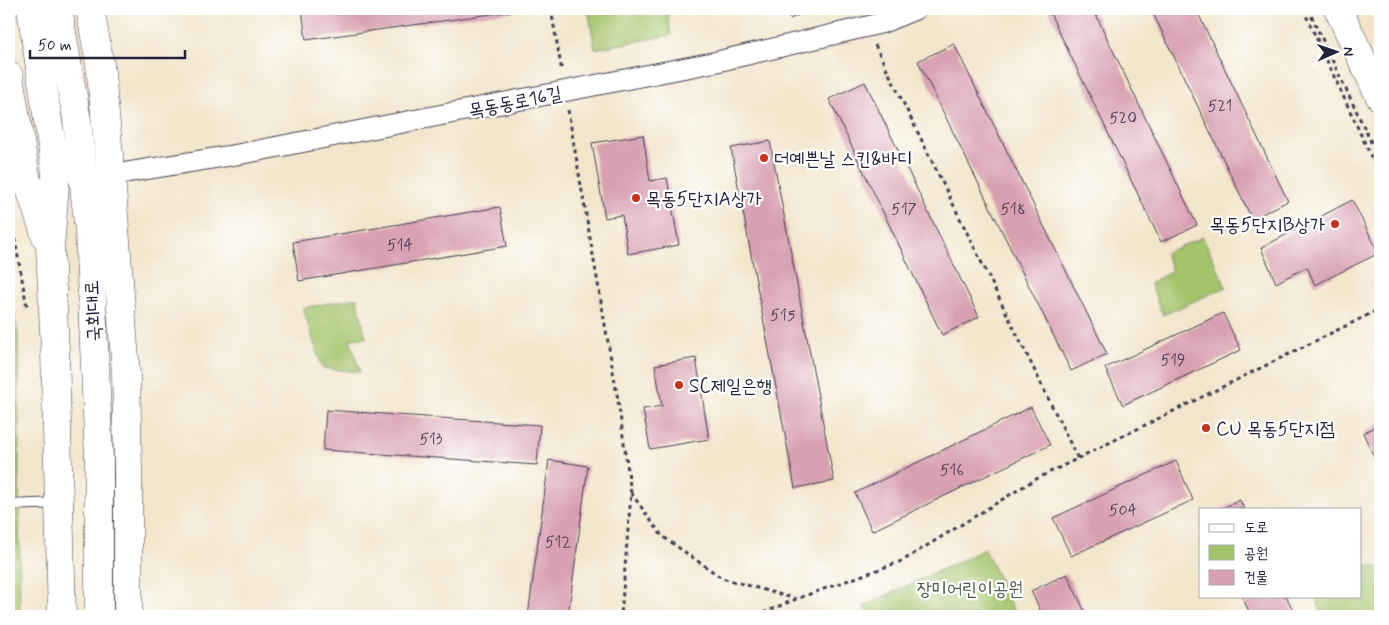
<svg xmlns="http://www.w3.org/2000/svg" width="1389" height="625" font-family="Mynerve,'Poor Story',sans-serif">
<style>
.green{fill:#a4c46c;stroke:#637354}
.building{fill:#d8a0b1}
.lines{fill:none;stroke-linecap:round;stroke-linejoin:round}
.lane-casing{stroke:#413f51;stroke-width:12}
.street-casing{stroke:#413f51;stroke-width:22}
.secondary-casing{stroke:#413f51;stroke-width:29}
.primary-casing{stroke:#413f51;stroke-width:29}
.path{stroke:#413f51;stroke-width:3;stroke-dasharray:4 4;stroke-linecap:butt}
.lane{stroke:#fff;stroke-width:10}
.street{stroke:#fff;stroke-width:20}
.secondary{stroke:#fff;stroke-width:28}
.primary{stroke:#fff;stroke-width:28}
.poi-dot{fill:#c8321e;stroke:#fff;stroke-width:2}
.labels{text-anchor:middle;stroke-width:4.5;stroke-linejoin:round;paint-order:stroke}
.number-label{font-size:16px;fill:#504258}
.street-label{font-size:19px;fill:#22223b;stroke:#fff}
.poi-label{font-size:19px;fill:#22223b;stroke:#fff;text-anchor:start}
.park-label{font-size:19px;fill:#505b4c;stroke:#fff}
</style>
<rect width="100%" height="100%" fill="#fff"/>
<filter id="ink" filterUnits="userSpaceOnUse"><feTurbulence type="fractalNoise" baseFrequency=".02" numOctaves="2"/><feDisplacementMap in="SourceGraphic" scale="10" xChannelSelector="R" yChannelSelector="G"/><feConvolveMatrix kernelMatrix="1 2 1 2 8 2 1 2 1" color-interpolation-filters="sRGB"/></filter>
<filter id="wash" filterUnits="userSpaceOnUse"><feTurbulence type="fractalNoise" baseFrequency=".0096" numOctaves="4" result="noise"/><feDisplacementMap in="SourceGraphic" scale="20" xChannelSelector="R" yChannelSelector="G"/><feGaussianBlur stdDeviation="1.12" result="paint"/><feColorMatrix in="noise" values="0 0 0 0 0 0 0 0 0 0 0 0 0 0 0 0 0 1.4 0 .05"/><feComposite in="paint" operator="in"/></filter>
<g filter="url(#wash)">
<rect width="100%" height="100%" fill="#f2e5cb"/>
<path class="green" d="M588,9H667L671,35L595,49Z
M1203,237L1226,287L1163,315L1150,283L1172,271L1165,253Z
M9,281L18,336L20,616H9Z
M357,298L366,338L350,339L360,372L322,368L303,308Z
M985,549L1016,616H868L864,606Z
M1360,564L1380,568V615L1323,616L1315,596H1360Z"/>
<g id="blocks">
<path class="building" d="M302,9H520V10L306,40Z
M785,9H812L790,19Z
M1048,9H1093L1197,225L1161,242Z
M1151,9H1196L1288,201L1252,219Z
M954,44L1107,354L1071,371L918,61Z
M865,82L979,317L942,335L829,99Z
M643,135L650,181L667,178L679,245L628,254L622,215L605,218L592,143Z
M770,141L834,481L795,488L731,148Z
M1352,200L1379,253L1315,285L1307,267L1276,283L1261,248Z
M500,207L507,246L299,281L293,242Z
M1223,313L1241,350L1123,405L1105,368Z
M696,358L709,439L650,449L643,409L662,406L655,365Z
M1031,407L1050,445L872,531L855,493Z
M326,410L540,425L537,465L323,450Z
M1380,424V470L1363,433Z
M549,460L588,466L568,616H528Z
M1176,461L1193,500L1071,556L1053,518Z
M1240,500L1244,509H1221Z
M1067,574L1087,616H1043L1031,591Z
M1242,596H1286L1296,616H1251Z"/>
</g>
</g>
<g filter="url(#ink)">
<use href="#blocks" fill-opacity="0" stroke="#413f51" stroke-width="1"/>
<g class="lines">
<defs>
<path id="lane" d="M9,505L59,503"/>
<path id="street" d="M111,175L240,154L715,62L882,23L916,9"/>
<path id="secondary" d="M1338,9L1380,97"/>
<path id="primary" d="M31,9L56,173L50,248L55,351L62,616
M58,9L77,120L89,232L99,459V616
M90,9L100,64L111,175L126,374L128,469V616
M9,76L26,177L46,237"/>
</defs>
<use href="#lane" class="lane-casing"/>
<use href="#street" class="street-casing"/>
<use href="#secondary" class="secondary-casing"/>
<use href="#primary" class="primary-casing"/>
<path class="path" d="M551,9L562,72
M1303,9L1380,176
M1308,9L1380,161
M875,45L1078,459
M568,110L618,400L631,493L621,616
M9,207L27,307
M631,493L662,536L722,578L796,599
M756,616L796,599L902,561L1034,480L1380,309"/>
<use href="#lane" class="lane"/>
<use href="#street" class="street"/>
<use href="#secondary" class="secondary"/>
<use href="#primary" class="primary"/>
</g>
</g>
<g class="poi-dot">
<circle cx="764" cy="158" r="5"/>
<circle cx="636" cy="198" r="5"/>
<circle cx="1335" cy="224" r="5"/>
<circle cx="679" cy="385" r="5"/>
<circle cx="1206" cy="428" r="5"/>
</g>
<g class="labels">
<g class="number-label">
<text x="1220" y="111">521</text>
<text x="1123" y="123">520</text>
<text x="904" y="214">517</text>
<text x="1013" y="214">518</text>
<text x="400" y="250">514</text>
<text x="783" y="320">515</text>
<text x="1173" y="365">519</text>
<text x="431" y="444">513</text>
<text x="952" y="475">516</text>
<text x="1123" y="515">504</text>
<text x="558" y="547">512</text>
</g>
<g class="street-label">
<text transform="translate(515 101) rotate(-11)" y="7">목동동로16길</text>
<text transform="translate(92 311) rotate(-93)" y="7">국회대로</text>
</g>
<g class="poi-label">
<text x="774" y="165">더예쁜날 스킨&amp;바디</text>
<text x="646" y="205">목동5단지A상가</text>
<text x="1325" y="231" text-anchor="end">목동5단지B상가</text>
<text x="689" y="392">SC제일은행</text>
<text x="1216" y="435">CU 목동5단지점</text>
</g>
<g class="park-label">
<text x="970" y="595">장미어린이공원</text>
</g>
</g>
<rect width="1389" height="625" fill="none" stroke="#fff" stroke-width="30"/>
<rect x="1199" y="508" width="162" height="90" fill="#ffffff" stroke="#a7a7b1"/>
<rect x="1209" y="524" width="25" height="8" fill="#ffffff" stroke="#a7a7b1"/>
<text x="1244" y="532" font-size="15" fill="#22223b">도로</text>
<rect x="1209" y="545" width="25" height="15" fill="#a4c46c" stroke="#a7a7b1"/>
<text x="1244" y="558" font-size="15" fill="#22223b">공원</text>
<rect x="1209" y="570" width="25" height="15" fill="#d8a0b1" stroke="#a7a7b1"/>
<text x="1244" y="582" font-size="15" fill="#22223b">건물</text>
<g transform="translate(1336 52) rotate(88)" stroke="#ffffff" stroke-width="4" paint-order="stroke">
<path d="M0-4L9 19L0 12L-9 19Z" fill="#22223b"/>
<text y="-8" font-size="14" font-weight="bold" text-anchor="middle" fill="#22223b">N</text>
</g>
<path d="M30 50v8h155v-8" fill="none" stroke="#22223b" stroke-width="2.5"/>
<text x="38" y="50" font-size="15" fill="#22223b" stroke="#ffffff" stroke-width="4" paint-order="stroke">50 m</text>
</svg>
